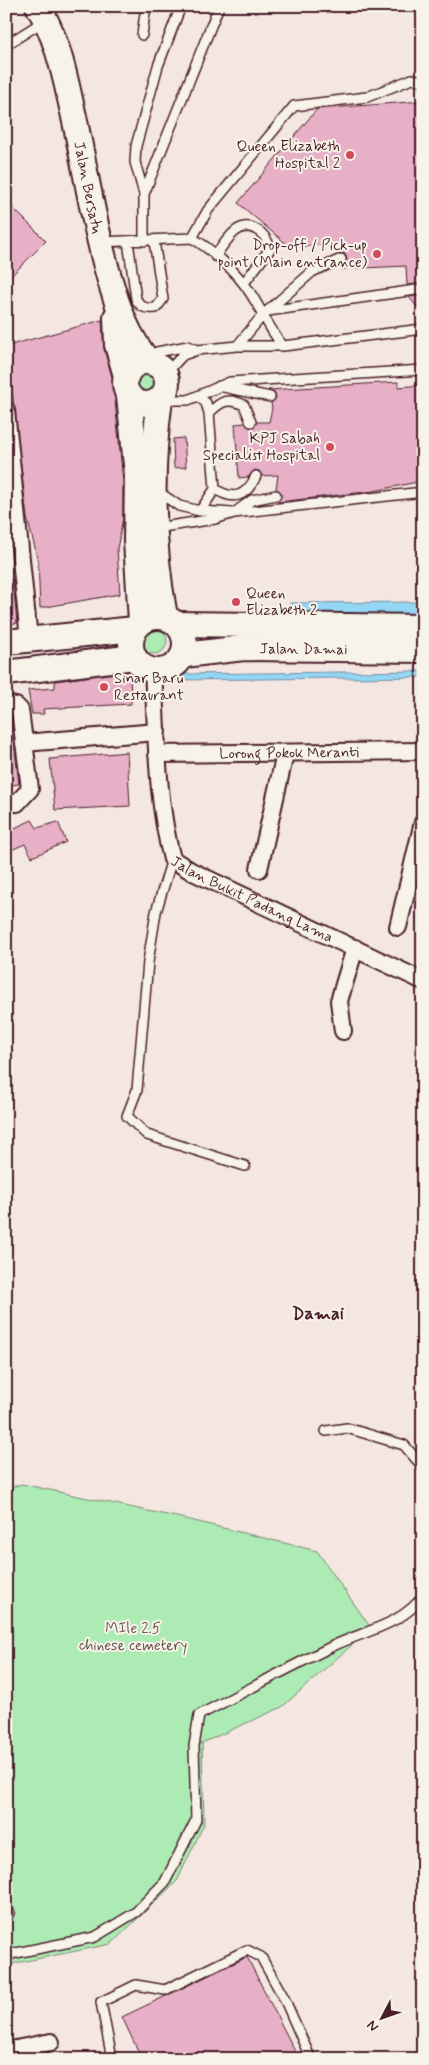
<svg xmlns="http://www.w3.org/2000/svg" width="429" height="2065" font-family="Mynerve,sans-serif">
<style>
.green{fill:#acecb4;stroke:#7b8670}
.water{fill:#93d7f4;stroke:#768da4}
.building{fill:#e7b0c7;stroke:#4a1f2b}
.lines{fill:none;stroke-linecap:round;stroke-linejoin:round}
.lane-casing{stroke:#4a1f2b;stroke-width:12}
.street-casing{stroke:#4a1f2b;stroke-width:20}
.secondary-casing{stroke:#4a1f2b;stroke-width:28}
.lane{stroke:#f7f3e8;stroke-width:9}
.street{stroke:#f7f3e8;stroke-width:16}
.secondary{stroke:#f7f3e8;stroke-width:24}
.poi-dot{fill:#d1495b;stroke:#f7f3e8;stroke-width:2}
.labels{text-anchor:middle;stroke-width:4;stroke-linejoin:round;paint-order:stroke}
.poi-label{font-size:15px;fill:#4a1f2b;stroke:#f7f3e8;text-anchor:end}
.street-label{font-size:15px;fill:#4a1f2b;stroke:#f7f3e8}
.park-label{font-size:15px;fill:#62524d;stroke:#f7f3e8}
.quarter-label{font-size:18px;font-weight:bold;fill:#4a1f2b;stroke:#f7f3e8}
</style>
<rect width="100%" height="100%" fill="#f4e6e1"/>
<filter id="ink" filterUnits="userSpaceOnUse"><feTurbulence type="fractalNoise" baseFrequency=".02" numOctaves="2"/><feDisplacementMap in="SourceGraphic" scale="10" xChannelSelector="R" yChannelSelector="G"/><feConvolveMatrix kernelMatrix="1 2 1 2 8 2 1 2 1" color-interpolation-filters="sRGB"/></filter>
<g filter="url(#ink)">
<path class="green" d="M135 383a11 11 0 1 1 22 0a11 11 0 1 1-22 0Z
M141 641a13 13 0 1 1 26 0a13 13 0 1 1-26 0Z
M22,1484L190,1520L317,1551L371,1628L282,1707L202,1743L204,1824L177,1881L111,1944L6,1965V1489Z"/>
<path class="water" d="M423,602V614L290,615V603Z
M423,671V677L182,680V674Z"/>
<path class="building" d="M423,101V283L407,285L406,266L342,269V265L347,259L345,254L341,253V244L290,247L238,203L317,109Z
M6,201L46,241L6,281Z
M423,295V314L409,297Z
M102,320L104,349L113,380L123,482V518L117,549L120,594L40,608L38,559L27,518L7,346Z
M398,382V387L423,385L422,481L374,491L278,502L282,494L276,489L278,475L262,476L259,471L255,470L248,477L239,478L235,424L245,423L251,428L257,422H269L272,408L271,403L276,398L275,393L268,390Z
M184,438L186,467L174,468L173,439Z
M13,580L17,623L6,625V581Z
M130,671L131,704L43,709L44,714H32L28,690L55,688V681Z
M6,714L11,715L19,784L6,786Z
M127,752L130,806L55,810L50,759Z
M32,820L37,828L58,822L66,842L32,857L25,844L11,850L6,832Z
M247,1957L299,2059H142L122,2017Z"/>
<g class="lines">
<defs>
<path id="lane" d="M142,35L146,6
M6,45L44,21
M144,194L135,162L136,146L158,66L181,6
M192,238L208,210L294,106L367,97L412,79L423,81
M128,241L136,299C141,308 146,309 156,308L163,299L154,241
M144,241V194L219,6
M100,242L192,238C211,249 231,267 244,284C259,303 267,327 283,346
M215,256C226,242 238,218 257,230C265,234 268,241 270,249L244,283
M268,311L423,289
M237,346L263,315L312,272L341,259
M149,362L157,352L188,346L197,350
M165,374L183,355L197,350L237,346H283L423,329
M219,386L270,397
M164,393L175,400H188L230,382L423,370
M209,413C221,401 228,397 244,405L251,422
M215,489C234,501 246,497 256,476
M157,491L179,506L200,511L215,489L209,413L206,403L199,397
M200,511L234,513L423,492
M156,528L215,519L234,513L252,500L276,495
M172,859L156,912L148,962L137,1090L127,1116L147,1135L245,1166
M326,1431L347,1428L404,1445L423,1467
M6,1914L9,1913
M6,1955L95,1937L136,1912L165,1882L196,1820L194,1746L199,1715C244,1692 288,1668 333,1646C364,1631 402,1625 423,1596
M112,2059L101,2002L136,1985L165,1990L247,1950L261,1957L284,1998L310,2057"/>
<g id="street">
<path d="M6,410L29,639"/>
<path id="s1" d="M153,671C157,733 156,798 172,859L191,871L423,981"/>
<path d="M6,704L16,706L20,710L30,789L17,803H6"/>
<path d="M24,743L157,732"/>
<path id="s2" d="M157,754L423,751"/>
<path d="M259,869L285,754"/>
<path d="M398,927L423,822"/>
<path d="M343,1031L339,1001L355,948"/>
<path d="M6,2051L51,2042"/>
</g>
<g id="secondary">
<path id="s3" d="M38,6C55,34 63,67 70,99C84,158 92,219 109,277C118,308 128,337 149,362"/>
<path d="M116,317L117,345L126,376"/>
<circle cx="146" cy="383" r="21"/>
<path d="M129,396L137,475L136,541L141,622"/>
<path d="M160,399C150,471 152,546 165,617"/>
<circle cx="158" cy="644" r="27"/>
<path d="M177,624L423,627"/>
<path d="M6,642L135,629"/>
<path id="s4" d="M184,655L244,648L423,650"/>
<path d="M6,673L134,657"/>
</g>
</defs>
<use href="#lane" class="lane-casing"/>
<use href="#street" class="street-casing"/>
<use href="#secondary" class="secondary-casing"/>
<use href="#lane" class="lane"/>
<use href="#street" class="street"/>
<use href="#secondary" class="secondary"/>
</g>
</g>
<g class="poi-dot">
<circle cx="350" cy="155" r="5"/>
<circle cx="377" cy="254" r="5"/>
<circle cx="330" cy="447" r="5"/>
<circle cx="236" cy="602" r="5"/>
<circle cx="104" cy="687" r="5"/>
</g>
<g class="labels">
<g class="poi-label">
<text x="340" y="151">Queen Elizabeth<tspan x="340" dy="17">Hospital 2</tspan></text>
<text x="367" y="250">Drop-off / Pick-up<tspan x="367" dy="17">point (Main entrance)</tspan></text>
<text x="320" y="443">KPJ Sabah<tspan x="320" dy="17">Specialist Hospital</tspan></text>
<text x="246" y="598" text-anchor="start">Queen<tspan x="246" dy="17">Elizabeth 2</tspan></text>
<text x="114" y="683" text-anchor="start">Sinar Baru<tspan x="114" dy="17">Restaurant</tspan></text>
</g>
<g class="street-label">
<text dy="5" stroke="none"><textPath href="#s3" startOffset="189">Jalan Bersatu</textPath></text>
<text dy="5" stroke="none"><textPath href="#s4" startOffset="120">Jalan Damai</textPath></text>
<text dy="5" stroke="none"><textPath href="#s2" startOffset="132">Lorong Pokok Meranti</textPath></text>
<text dy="5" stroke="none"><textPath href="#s1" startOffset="279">Jalan Bukit Padang Lama</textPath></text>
</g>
<g class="park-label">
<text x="133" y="1633">MIle 2.5<tspan x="133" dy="17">chinese cemetery</tspan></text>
</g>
<g class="quarter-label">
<text x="318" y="1319">Damai</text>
</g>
</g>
<rect width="429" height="2065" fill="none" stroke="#f7f3e8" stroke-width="25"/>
<rect x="12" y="12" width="404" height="2040" fill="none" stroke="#4a1f2b" stroke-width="2" filter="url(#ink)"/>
<g transform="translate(382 2018) rotate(229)" stroke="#f7f3e8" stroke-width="4" paint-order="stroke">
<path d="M0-4L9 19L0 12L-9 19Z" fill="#4a1f2b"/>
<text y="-8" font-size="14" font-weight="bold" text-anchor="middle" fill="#4a1f2b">N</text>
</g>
</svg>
